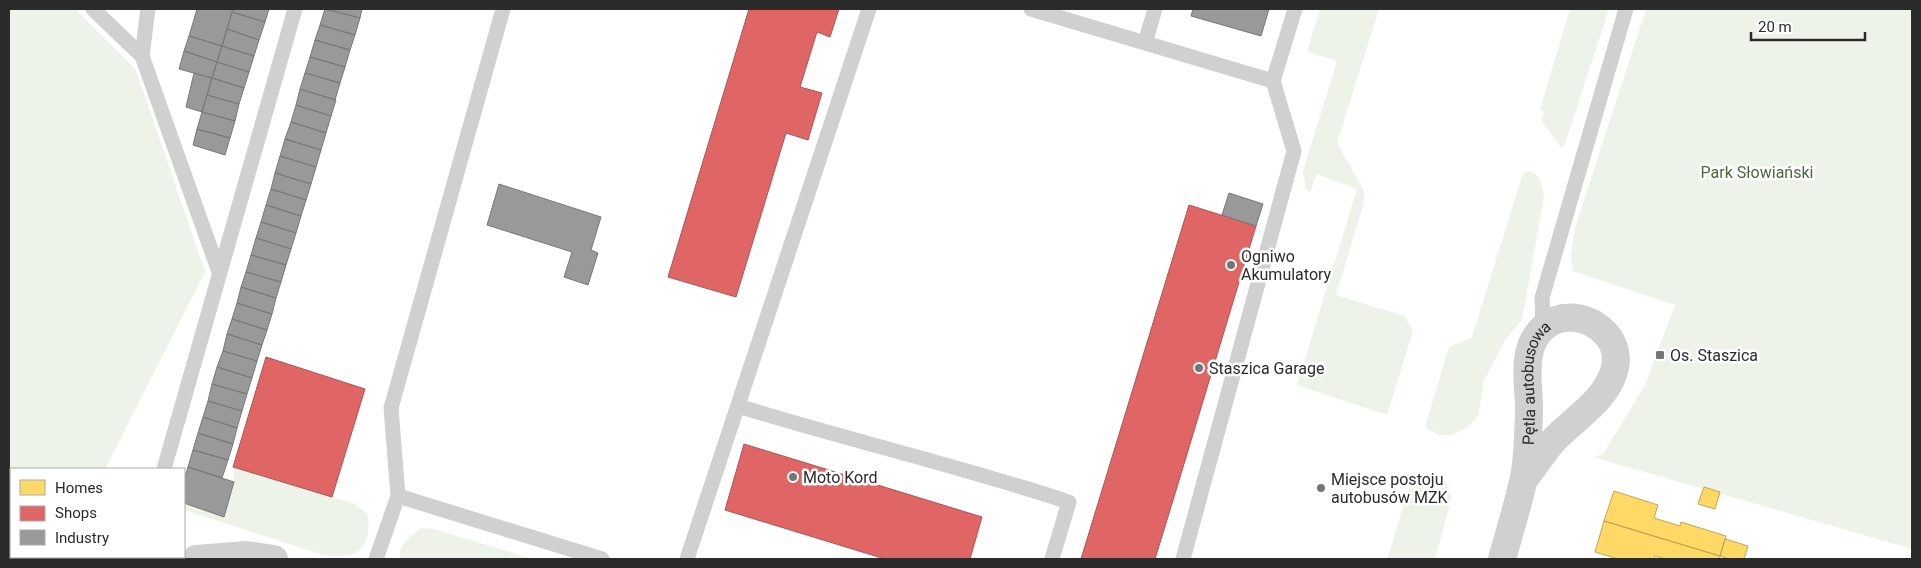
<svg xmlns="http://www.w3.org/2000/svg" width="1921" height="568" font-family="Roboto,sans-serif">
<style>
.green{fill:#eef3ea}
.homes{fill:#ffd966;stroke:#bfa554}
.shops{fill:#e06666;stroke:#aa5454}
.industry{fill:#999;stroke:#787878}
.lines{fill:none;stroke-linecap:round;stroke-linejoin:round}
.service{stroke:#d0d0d0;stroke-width:15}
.minor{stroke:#d0d0d0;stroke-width:28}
.poi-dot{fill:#757575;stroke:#fff;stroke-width:2}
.labels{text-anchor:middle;stroke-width:5;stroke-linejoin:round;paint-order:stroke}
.park-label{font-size:16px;fill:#4c6739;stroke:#fff}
.poi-label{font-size:16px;fill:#2b2b2b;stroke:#fff;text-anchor:start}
.street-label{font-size:16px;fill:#2b2b2b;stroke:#fff}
</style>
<rect width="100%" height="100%" fill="#fff"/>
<path class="green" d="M9,9H75L136,70L205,272L105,469H11V557H59L58,559H9Z
M1320,9H1379L1337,143L1364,191V202L1336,295L1404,316L1413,331L1387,415L1297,385L1357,189L1317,174L1310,193L1306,189L1303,171L1337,61L1307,52Z
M1570,9H1609L1564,147L1561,148L1541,120L1544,114L1540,109Z
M1646,9H1912V549L1593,457L1603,454L1644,387L1675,305L1573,271L1571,257L1575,228Z
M1528,171C1541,174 1542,185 1544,197L1522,320L1505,340L1484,381L1478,416L1468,427L1452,435H1438L1425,427L1449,347L1472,337L1523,173Z
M233,467L355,504L368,515C372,551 355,559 323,555L184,510V503L224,516L234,482Z
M1426,473C1442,474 1449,482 1452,497L1435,559H1387L1411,482L1418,476Z
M421,528L434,529L533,559H400C397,545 412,536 421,528Z"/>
<path class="homes" d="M1704,487L1720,492L1715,509L1698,504Z
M1614,491L1658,505L1654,518L1680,526L1681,522L1726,536L1720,556L1604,521Z
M1604,521L1720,556L1719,559H1666L1655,556L1654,559H1618L1595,552Z
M1725,539L1748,546L1744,559H1729L1720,556Z"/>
<path class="shops" d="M749,9H839L830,37L817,32L800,87L822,93L808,140L786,133L736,297L668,277Z
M1189,205L1256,226L1174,497L1155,559H1081Z
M266,357L365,389L332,497L233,467Z
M744,444L982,517L970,559H885L725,510Z"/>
<path class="industry" d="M197,9H233L222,46L189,36Z
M233,9H269L265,22L232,12Z
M325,9L360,18L355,35L320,25Z
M327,9H362L360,18Z
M1193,9H1269L1261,36L1191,16Z
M232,12L265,22L259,40L227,29Z
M320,25L355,35L350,50L315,40Z
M227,29L259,40L254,56L222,46Z
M189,36L222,46L217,62L184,51Z
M315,40L350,50L345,67L310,57Z
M222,46L254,56L249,72L217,62Z
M184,51L217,62L212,78L179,69Z
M310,57L345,67L340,83L305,73Z
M217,62L249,72L244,88L212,78Z
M194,73L212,78L202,112L186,107Z
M305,73L340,83L335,100L300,89Z
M212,78L244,88L239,104L207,95Z
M300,89L336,100L331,116L296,105Z
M207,95L239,104L235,121L202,112Z
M296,105L331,116L326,133L291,122Z
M202,112L235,121L230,138L197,129Z
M291,122L326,133L321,150L285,139Z
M197,129L230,138L225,155L193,145Z
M285,139L321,150L316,167L280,156Z
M280,156L316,167L311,184L275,173Z
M275,173L311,184L306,200L271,189Z
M499,184L601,217L591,250L598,253L588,285L564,277L572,252L487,225Z
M271,189L306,200L301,216L266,205Z
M1229,193L1263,204L1256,226L1222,215Z
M266,205L301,216L296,233L261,222Z
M261,222L296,233L291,249L256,238Z
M256,238L291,249L286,265L251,255Z
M251,255L286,265L281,282L246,272Z
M246,272L281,282L276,298L241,287Z
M241,287L276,298L272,314L237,303Z
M237,303L272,314L267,330L232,319Z
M232,319L267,330L262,345L227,334Z
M227,334L262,345L257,361L223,351Z
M223,351L257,361L252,378L217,367Z
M217,367L252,378L247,394L212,384Z
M212,384L247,394L242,411L208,401Z
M208,401L242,411L237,428L203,417Z
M203,417L237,428L233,444L198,433Z
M198,433L233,444L228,460L193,450Z
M193,450L228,460L222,478L188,467Z
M188,467L234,482L224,517L184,503V480Z"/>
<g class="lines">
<path class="service" d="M93,9L142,56L219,272
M1031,9L1273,81L1294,151L1183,559
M1145,43L1155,9
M142,56L148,9
M1273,81L1295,9
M1543,327L1542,298L1626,9
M738,406C848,440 960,466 1069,502L1052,559
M164,469L295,9
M398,496L391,408L503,9
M139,559V557
M376,559L398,496L602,559
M687,559L869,9"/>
<g class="minor">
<path d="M196,559L247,555L274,559"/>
<path id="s1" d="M1502,559C1509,534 1517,508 1523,482C1528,461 1528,436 1529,415C1530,394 1524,370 1530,350C1533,337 1543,325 1556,320C1586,309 1625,337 1614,371C1605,402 1573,419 1553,441C1542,454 1533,468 1523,481"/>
</g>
</g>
<g class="poi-dot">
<circle cx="1231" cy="265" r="5"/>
<rect x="1655" y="350" width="10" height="10" rx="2.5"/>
<circle cx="1199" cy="368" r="5"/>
<circle cx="793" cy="477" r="5"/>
<circle cx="1321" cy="488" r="5"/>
</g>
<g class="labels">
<g class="park-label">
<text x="1757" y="178">Park Słowiański</text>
</g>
<g class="poi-label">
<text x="1241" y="262">Ogniwo<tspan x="1241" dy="18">Akumulatory</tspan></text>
<text x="1670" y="361">Os. Staszica</text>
<text x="1209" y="374">Staszica Garage</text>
<text x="803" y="483">Moto Kord</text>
<text x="1331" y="485">Miejsce postoju<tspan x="1331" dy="18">autobusów MZK</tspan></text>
</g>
<g class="street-label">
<text dy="6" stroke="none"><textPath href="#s1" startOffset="181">Pętla autobusowa</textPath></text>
</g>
</g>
<rect width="1921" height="568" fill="none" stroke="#2b2b2b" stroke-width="20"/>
<rect x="10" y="468" width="175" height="90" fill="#ffffff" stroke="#aaaaaa"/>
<rect x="20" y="480" width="25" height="15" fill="#ffd966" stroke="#aaaaaa"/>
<text x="55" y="493" font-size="15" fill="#2b2b2b">Homes</text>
<rect x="20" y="506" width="25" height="15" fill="#e06666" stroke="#aaaaaa"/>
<text x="55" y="518" font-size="15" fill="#2b2b2b">Shops</text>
<rect x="20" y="530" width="25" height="15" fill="#999999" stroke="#aaaaaa"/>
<text x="55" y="543" font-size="15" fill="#2b2b2b">Industry</text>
<path d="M1751 32v8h114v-8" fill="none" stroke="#2b2b2b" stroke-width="2.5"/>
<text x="1758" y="32" font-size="15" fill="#2b2b2b" stroke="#ffffff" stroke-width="4" paint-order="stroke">20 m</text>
</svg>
